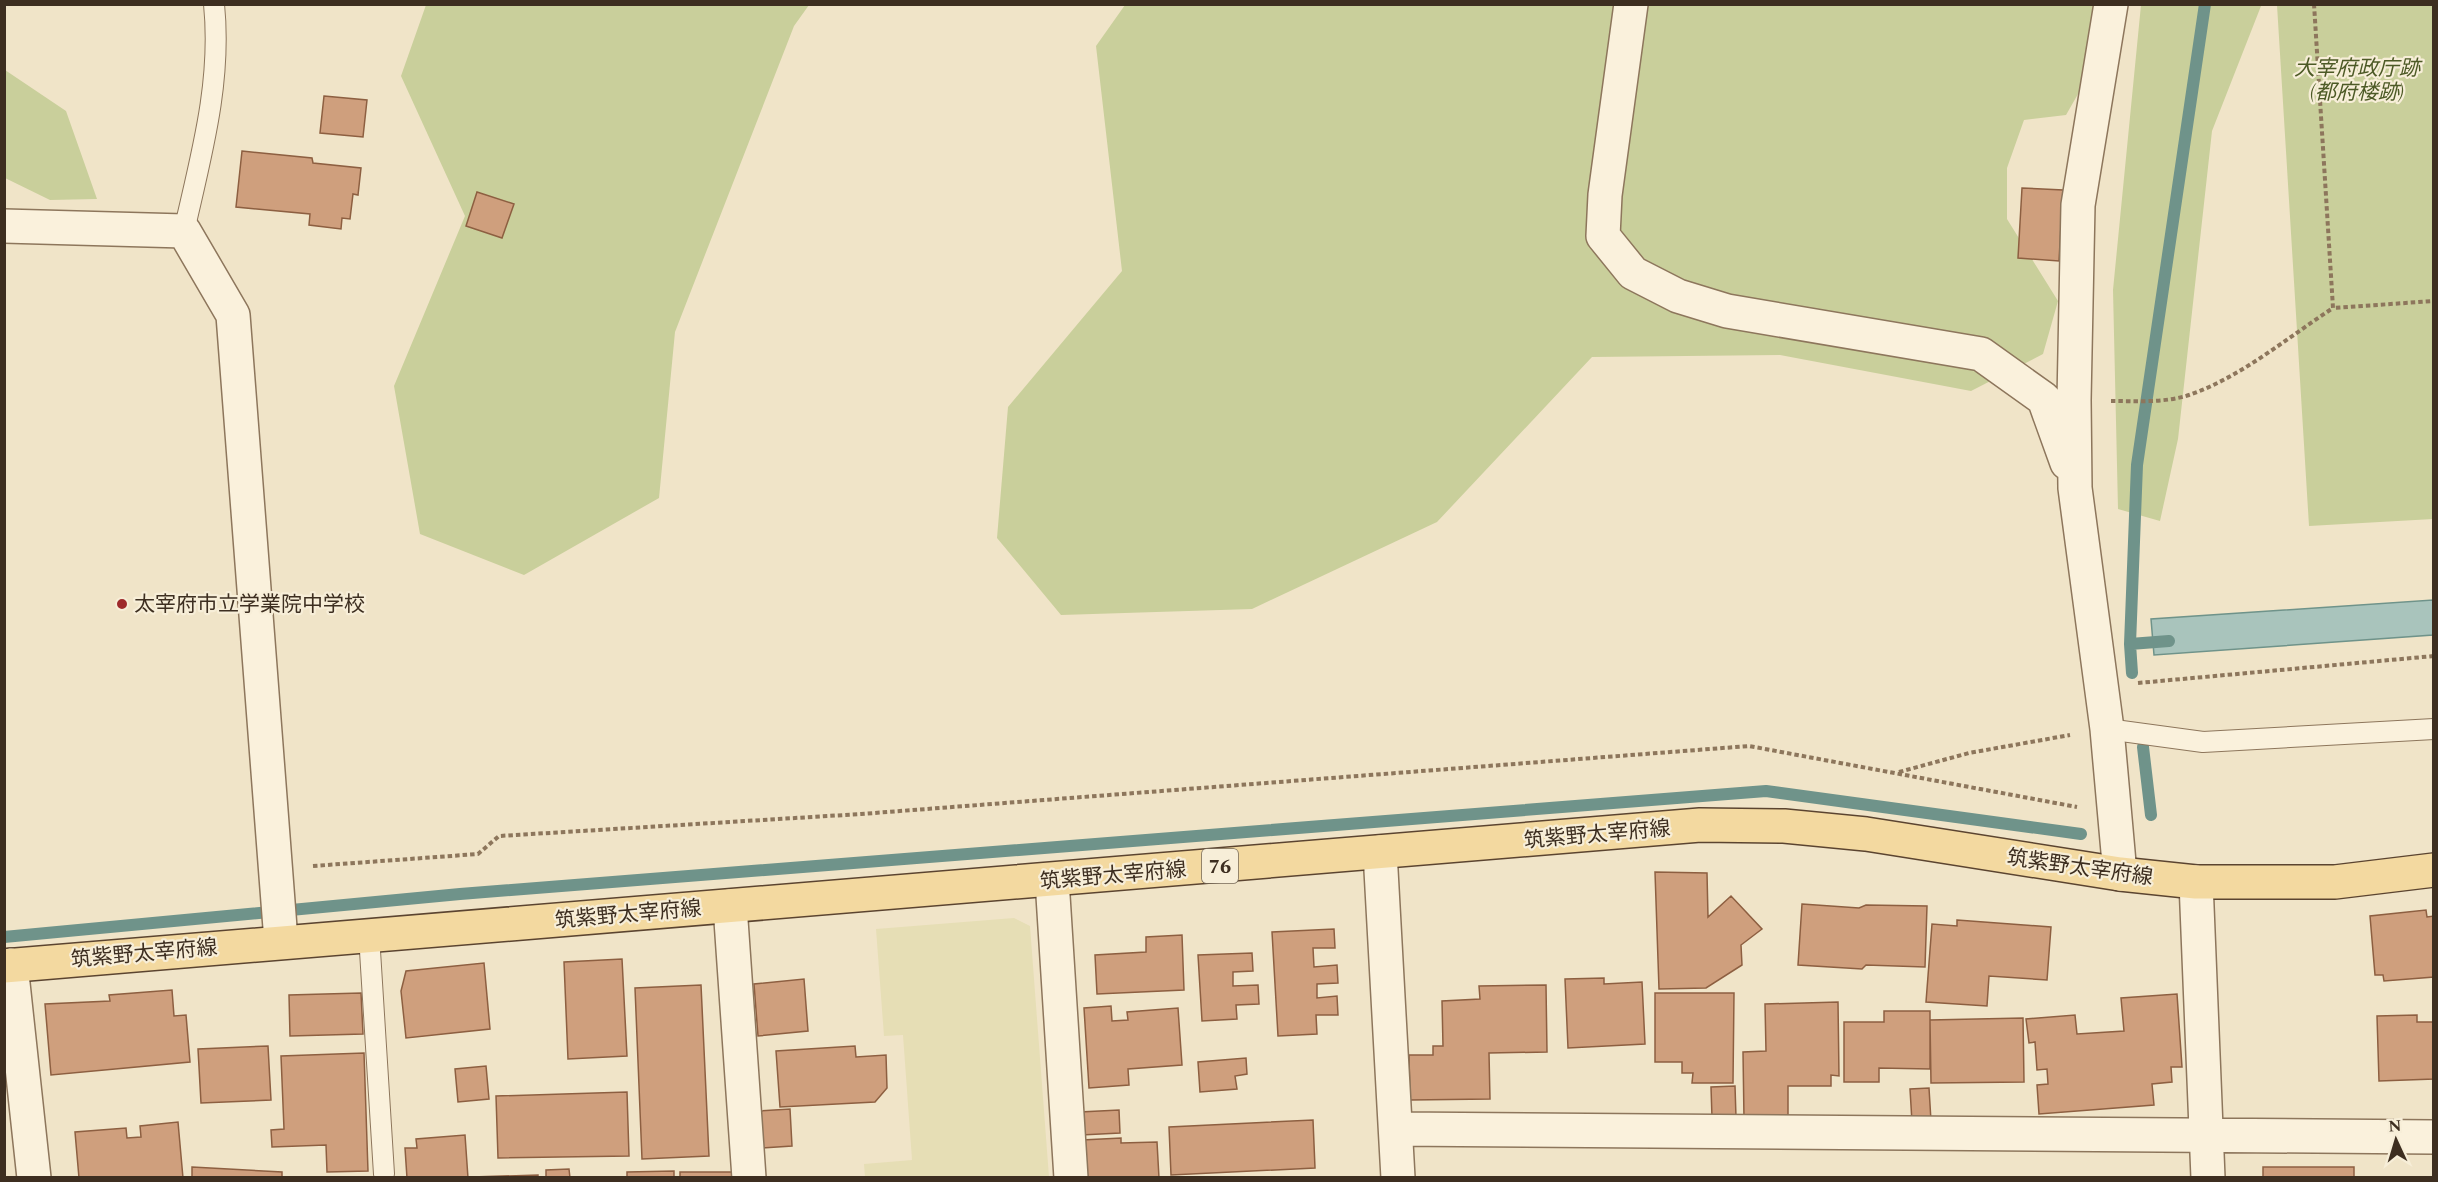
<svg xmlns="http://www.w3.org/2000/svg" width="2438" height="1182" font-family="Spectral,'Noto Sans JP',serif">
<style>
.farmland{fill:#e6deb5}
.green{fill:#c9cf9b}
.water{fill:#a9c4bc;stroke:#6f938a;stroke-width:1.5}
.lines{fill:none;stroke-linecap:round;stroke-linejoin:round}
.stream{stroke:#6f938a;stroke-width:12}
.building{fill:#cf9f7d;stroke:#8d5f41;stroke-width:1.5}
.lane-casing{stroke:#8d765c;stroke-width:22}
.street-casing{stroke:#8d765c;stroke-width:36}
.primary-casing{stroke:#5b4430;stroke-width:36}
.path{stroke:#8d765c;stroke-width:4;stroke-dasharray:4.5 3;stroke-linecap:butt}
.lane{stroke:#faf1dc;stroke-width:20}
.street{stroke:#faf1dc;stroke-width:33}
.primary{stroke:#f3d9a0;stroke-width:33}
.poi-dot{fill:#9e2a2b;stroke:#f7eed8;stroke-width:2}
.labels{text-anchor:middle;stroke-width:4.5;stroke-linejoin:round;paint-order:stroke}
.shield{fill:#f7eed8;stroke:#756857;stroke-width:1.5}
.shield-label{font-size:20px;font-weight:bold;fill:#3d2e20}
.park-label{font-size:21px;font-style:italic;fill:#4d5a26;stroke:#f7eed8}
.poi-label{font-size:21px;fill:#3d2e20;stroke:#f7eed8;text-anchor:start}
.street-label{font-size:21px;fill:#3d2e20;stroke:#f7eed8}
</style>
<rect width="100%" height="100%" fill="#f0e4c8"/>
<path class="farmland" d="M1014,918L1030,926L1049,1177H865L864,1164L912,1160L903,1035L884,1036L876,929Z"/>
<path class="green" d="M426,5H809L794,26L675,332L659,498L524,575L420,534L394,386L465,216L401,76Z
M1125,5H2095L2086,80L2066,115L2024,120L2007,168V219L2058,301L2043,354L1971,391L1780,355L1592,357L1437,522L1252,609L1061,615L997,538L1008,407L1122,271L1096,46Z
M2141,5L2261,6L2212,131L2178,439L2160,521L2118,509L2113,290Z
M2277,5H2433V519L2309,526Z
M5,70L66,111L97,199L50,200L5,178Z"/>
<path class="water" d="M2433,600V635L2154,655L2151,619Z"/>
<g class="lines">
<path class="stream" d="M2130,644L2137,465L2205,4
M2132,673L2130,644L2169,641
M2143,747L2151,815
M4,937L460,894L1766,791L2081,834"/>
</g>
<path class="building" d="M324,96L367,100L363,137L320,133Z
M242,151L312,158L313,163L361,168L358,195L353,194L350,219L342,218L341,229L309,225L310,214L236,207Z
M2022,188L2063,190L2059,261L2018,258Z
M477,192L514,204L502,238L466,226Z
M1655,872L1707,873L1708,917L1731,896L1762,929L1741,945L1742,965L1706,988L1659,989Z
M1802,904L1859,908L1866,905L1927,906L1925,967L1866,965L1862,969L1798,965Z
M2426,910L2427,917L2434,916V977L2384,981L2383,975H2375L2370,916Z
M1957,920L2051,927L2047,980L1989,976L1987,1006L1926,1002L1932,924L1957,926Z
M1334,929L1335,948H1313L1314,967L1337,965L1338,983L1317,984V998L1337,996L1338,1015H1316L1317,1034L1278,1036L1272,932Z
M1182,935L1184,990L1097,994L1095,955L1146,952V937Z
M1252,953L1253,971L1233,972V986L1258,985L1259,1004L1236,1005L1237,1019L1202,1021L1198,955Z
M622,959L627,1056L568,1059L564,962Z
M484,963L490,1029L406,1038L401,991L406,971Z
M1604,978V984L1642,982L1645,1044L1568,1048L1565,979Z
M804,979L808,1031L758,1036L754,984Z
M701,985L709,1156L642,1159L635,988Z
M1546,985L1547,1052L1489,1053L1490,1099L1410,1100L1409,1055H1433V1046H1443L1442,1001L1480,999L1479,986Z
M172,990L174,1016L186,1015L190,1062L51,1075L45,1004L110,1001L109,995Z
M361,993L363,1034L290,1036L289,995Z
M1655,993H1734L1733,1083H1692L1693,1073H1682V1062H1655Z
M2177,994L2182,1067H2171L2172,1082L2152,1084L2154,1105L2039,1114L2037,1085L2048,1084L2047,1069L2037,1070L2035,1042L2029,1043L2026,1019L2075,1015L2077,1034L2124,1031L2121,998Z
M1838,1002L1839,1076L1831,1075V1086H1788V1118L1744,1119L1743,1052L1766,1051L1765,1004Z
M1111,1006L1112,1021L1128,1020L1127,1012L1178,1008L1182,1065L1128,1069L1129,1085L1089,1088L1084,1008Z
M1884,1011H1930V1069L1879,1068V1082H1844V1022H1884Z
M2417,1015V1022H2434V1079L2379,1081L2377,1016Z
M2023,1018L2024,1082L1931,1083L1930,1020Z
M268,1046L271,1100L201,1103L198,1049Z
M855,1046L856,1057L886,1055L887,1088L875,1102L780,1107L776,1051Z
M364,1053L368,1171L327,1172L326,1145L272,1147L271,1130L284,1129L281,1056Z
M1246,1058L1247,1074L1235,1076L1237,1089L1200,1092L1198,1062Z
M486,1066L489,1099L458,1102L455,1069Z
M1735,1086L1736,1117L1712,1118L1711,1087Z
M1929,1088L1931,1121L1912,1122L1910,1089Z
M627,1092L629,1156L498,1158L496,1096Z
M790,1109L792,1146L762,1148L760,1111Z
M1119,1110L1120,1133L1081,1135L1080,1112Z
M1313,1120L1315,1168L1171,1175L1169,1127Z
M178,1122L183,1178H79L75,1132L126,1128L127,1138L141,1137L140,1126Z
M465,1135L468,1178H407L405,1148H417L416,1139Z
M1121,1138V1143L1157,1142L1159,1178H1083L1082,1140Z
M192,1167L282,1172V1178H192Z
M2263,1167H2354V1178H2263Z
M569,1169L570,1178H546V1170Z
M674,1171V1178H627V1172Z
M680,1172H734V1178H680Z
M538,1175V1178H472V1177Z"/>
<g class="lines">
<defs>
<path id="lane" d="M184,231C201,156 222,82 214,4
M2107,729L2203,742L2434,729
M369,935L384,1174"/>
<path id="street" d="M1631,4L1605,195L1603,236L1633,273L1678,296L1727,311L1981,354L2044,399L2067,463
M2111,4L2078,205L2074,400L2075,488L2107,729L2120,874
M4,226L184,231L233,315L281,941
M1380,852L1398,1178
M1052,880L1071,1178
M2196,882L2208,1178
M730,906L749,1178
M11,965L34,1178
M1396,1129L2434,1137"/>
<path id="primary" d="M4,966L1700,825L1784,826L1866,834L2120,874L2196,882H2335L2434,870"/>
</defs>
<use href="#lane" class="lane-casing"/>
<use href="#street" class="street-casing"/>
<use href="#primary" class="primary-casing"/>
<path class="path" d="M2314,4L2333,308L2434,301
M2111,401C2136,401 2165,403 2189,395C2241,377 2287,338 2333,308
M2138,683L2434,656
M1899,772L1969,753L2070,735
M313,866L478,854L499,836L861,814L1749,746L2077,807"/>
<use href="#lane" class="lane"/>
<use href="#street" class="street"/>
<use href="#primary" class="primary"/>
</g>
<circle class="poi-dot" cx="122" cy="604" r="6"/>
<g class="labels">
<rect class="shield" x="1202" y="849" width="36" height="34" rx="4.5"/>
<g class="shield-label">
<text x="1220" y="873">76</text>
</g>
<g class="park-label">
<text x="2357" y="75">大宰府政庁跡<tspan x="2357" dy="24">(都府楼跡)</tspan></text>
</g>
<g class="poi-label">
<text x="134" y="611">太宰府市立学業院中学校</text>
</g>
<g class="street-label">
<text transform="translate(1597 834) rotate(-5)" y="7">筑紫野太宰府線</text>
<text transform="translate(2080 867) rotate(8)" y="7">筑紫野太宰府線</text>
<text transform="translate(1113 875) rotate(-5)" y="7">筑紫野太宰府線</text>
<text transform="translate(628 914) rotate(-5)" y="7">筑紫野太宰府線</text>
<text transform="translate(144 953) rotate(-5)" y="7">筑紫野太宰府線</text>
</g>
</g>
<rect width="2438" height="1182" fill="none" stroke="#3d2e20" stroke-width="12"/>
<g transform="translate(2396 1140) rotate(356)" stroke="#f7eed8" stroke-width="4.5" paint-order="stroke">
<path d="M0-4.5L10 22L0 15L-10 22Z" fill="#3d2e20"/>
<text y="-9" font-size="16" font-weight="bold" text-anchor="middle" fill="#3d2e20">N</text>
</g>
</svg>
